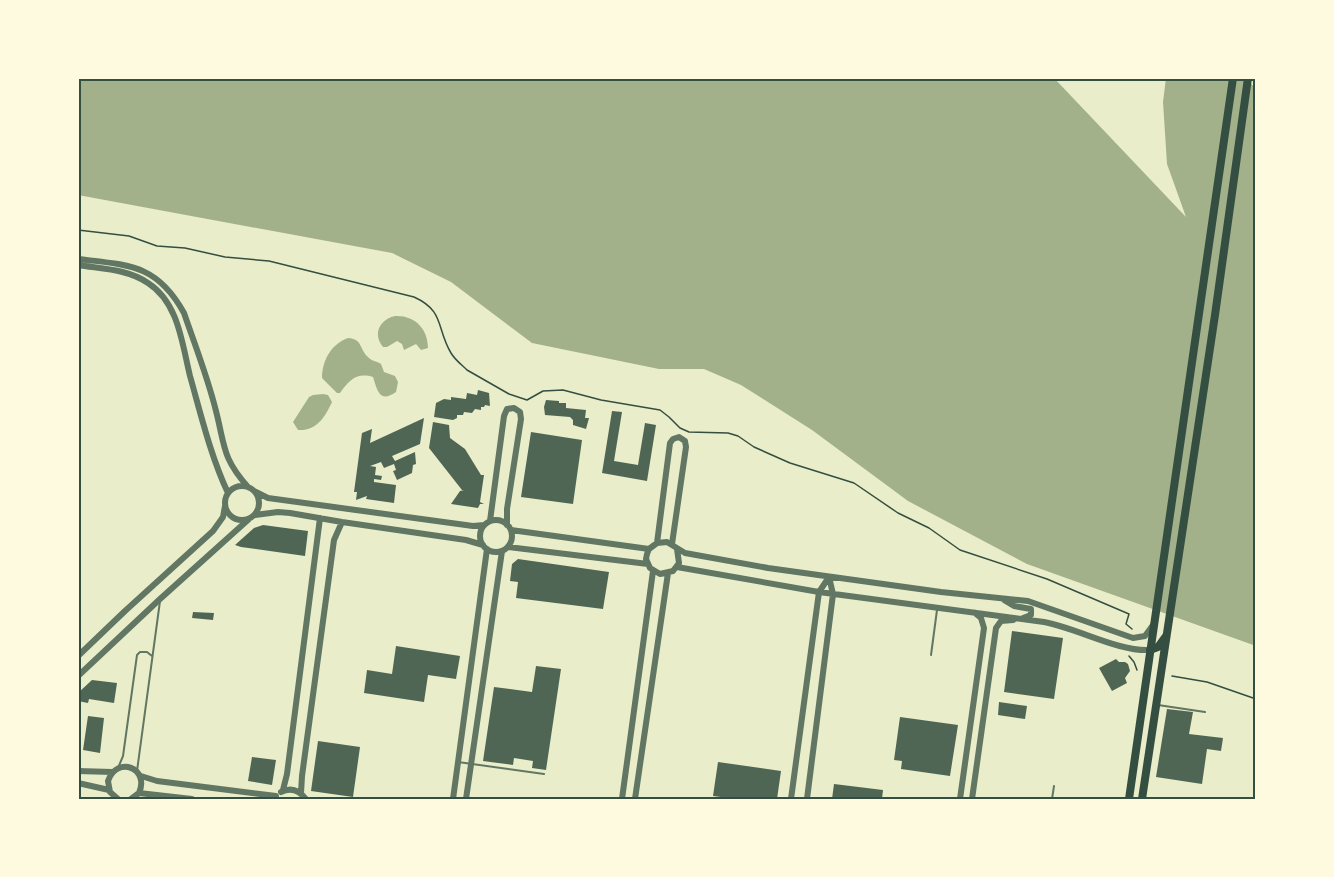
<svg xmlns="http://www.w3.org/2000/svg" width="1334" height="877" font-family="Arial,sans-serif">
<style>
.water{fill:#a3b18a}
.building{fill:#4f6655}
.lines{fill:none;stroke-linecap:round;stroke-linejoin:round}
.path{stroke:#344e41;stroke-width:1.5}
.service{stroke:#617663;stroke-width:2}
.tertiary{stroke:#617663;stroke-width:6}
.secondary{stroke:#344e41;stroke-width:8}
.neatline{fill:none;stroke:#344e41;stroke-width:2}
</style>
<rect width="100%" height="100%" fill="#e9edc9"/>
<path class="water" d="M78,78H1054L1186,217L1167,164L1163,102L1166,78H1244L1256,88V646L1027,564L908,501L812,430L741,385L704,369H659L532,343L451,282L392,253L78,195Z
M395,316C415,315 428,329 428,348L421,350L416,344L404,350L402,344L397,341L387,347H383C372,334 380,319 395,316Z
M348,338C363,339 359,349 368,357C371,361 377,361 381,364L384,372L395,376L398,382L396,392C379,404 377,389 373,377C357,372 349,380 340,393H337L322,378C322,361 331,344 348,338Z
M323,394L328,395L332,402C325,417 317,431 298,430L293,422L309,397L313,395Z"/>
<path class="building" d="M478,390L489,393L490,406L485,405L484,407H481V410L475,409L472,413L464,412L463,415H457V418L453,420L434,417L436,403L444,399L451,400V397L466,399L467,393L477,395Z
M546,400L559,401V403H566V408L586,410L585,418H589L586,429L573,425V420L570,417L545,415L544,407Z
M612,411L622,412L614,461L638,465L645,423L656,425L647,481L602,473Z
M424,418L420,444L392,456L395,461L415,452L416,464L413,465L412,473L397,480L393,471L396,470L394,464L384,468L381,462L370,466L376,467L375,475L382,476L381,480L374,479V482L396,485L394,503L366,499L367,496L356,500L357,492H354L362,433L372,429L370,443Z
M433,422L449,425L450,438L465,449L481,475H484L480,502L484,504H480L478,508L451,504L460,491L464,490H462L429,448Z
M531,432L582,440L573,504L521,497Z
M263,525L308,531L305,556L241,547L235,545L254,528Z
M518,559L609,572L603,609L516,598L518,582L510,581L512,564Z
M193,612L214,613L213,620L192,618Z
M1012,631L1063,638L1054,699L1004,692Z
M396,646L460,656L456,679L428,675L424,702L364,693L367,670L392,674Z
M1116,659L1119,662H1125L1128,664L1130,671L1125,678L1127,683L1112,691L1099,668Z
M536,666L561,669L546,770L532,768L533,761L514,758L513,765L483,761L494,687L532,692Z
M92,680L117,683L114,703L89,699L88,703L78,701V693Z
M999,702L1027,706L1025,719L998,715Z
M1167,709L1193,712L1189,734L1223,738L1221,751L1207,749L1202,784L1156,777Z
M88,716L104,718L100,753L83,750Z
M900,717L958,725L950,776L901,769L902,761L894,760Z
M318,741L360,747L353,797L311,791Z
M252,757L276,760L272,785L248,781Z
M718,762L781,771L777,799H736L713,796Z
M834,784L883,790L882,799H832Z"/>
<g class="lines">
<path class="path" d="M78,230L129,236L157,246L185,248L225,257L269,261L414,297C445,311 436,328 451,353C455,360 462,365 467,370L509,394L527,400L543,391L563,390L601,400L660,410L669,417L680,428L689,432L728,433L738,436L754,447L790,463L854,483L898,513L929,528L960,550L1047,579L1129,614L1126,624L1132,629
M1129,656L1134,662L1137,670
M1172,676L1207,682L1256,699"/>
<path class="service" d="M931,655L937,610
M1158,705L1205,712
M458,762L544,774
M118,768L123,756L137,655L140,652H147L152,656
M137,771L160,601
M1052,799L1054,786"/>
<path class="tertiary" d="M78,259C129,265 157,264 184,313C195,345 208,378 216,411C225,446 222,458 248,487
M78,265C102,269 128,269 148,283C179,303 182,344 190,376C201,415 211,457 228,493
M225 503a17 17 0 1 1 34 0a17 17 0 1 1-34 0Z
M256,492L268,498L473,526L484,525
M255,515L278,512L290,513L342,522L466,540L483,545
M480 536a16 16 0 1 1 32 0a16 16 0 1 1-32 0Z
M490,521L504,416L507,409L514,408L520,412L521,419L507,509V525
M511,530L649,549
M657,543L670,443L673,439L679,437L685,441L686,447L672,544
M508,547L648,564
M677,549L679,563L673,571L660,574L650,568L646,559L647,554L649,549L657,543L667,542L685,553L768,568L941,592L1028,601L1133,638L1145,636L1153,625
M677,567L819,592L1044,622C1077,628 1119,652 1150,650
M1004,600L1014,606L1031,609V615L1023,618
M78,656L125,611L213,531L223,517L225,506
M78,676L160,599L249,519
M78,771L112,772
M141,776L157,781L276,796
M78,783L109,790
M283,790L287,774L320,518
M281,792C291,787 299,790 306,799
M139,793L192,799
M301,793L302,776L334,540L342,522
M118,799L110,792L108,781C117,755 150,768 139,793L131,799
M453,799L487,549
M466,799L502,551
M622,799L653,571
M635,799L668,573
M791,799L819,592L829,577
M807,799L833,594L829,577
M960,799L984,628L981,618L975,613
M972,799L996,628L1001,621L1013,620"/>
<path class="secondary" d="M1150,650L1158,647L1166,636
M1129,799L1233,78
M1142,799L1215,315L1248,78"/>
</g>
<rect width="1334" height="877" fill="none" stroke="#fefae0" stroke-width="159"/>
<rect x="80" y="80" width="1174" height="718" class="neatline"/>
</svg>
